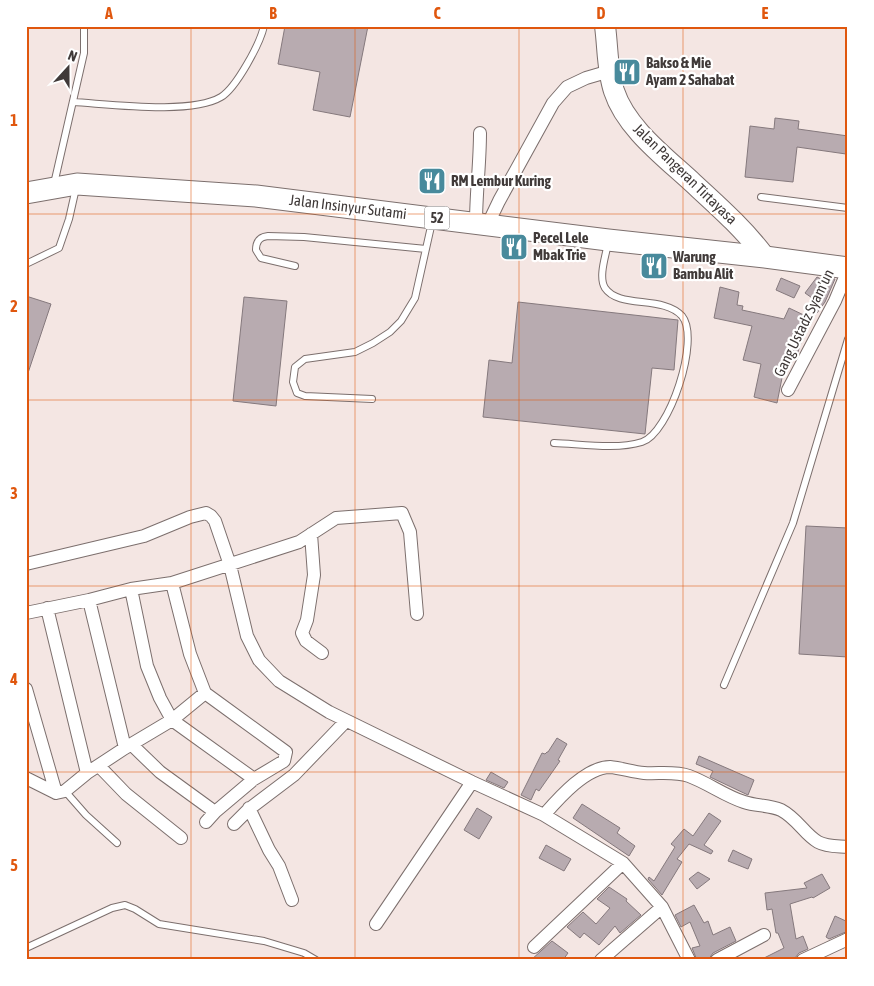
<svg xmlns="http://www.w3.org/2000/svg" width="874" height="986" font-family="'Asap Condensed',sans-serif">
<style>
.building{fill:#b8abb0;stroke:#85797d}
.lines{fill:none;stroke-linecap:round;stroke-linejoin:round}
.service-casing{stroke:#7c6f6d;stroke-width:8}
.minor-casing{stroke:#7c6f6d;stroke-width:14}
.primary-casing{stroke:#7c6f6d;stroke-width:22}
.trunk-casing{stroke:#7c6f6d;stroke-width:23}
.service{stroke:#fff;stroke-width:6}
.minor{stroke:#fff;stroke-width:12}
.primary{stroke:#fff;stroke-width:20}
.trunk{stroke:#fff;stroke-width:21}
.grid{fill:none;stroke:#e0570e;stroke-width:1;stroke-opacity:0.55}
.labels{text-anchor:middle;stroke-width:4.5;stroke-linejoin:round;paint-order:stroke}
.shield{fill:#fff;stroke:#797574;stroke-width:1}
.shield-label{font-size:14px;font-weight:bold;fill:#403a39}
.poi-label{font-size:15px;font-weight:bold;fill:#403a39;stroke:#fff;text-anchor:start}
.street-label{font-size:15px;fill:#403a39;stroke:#fff}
.neatline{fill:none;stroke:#e0570e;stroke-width:2}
.grid-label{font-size:16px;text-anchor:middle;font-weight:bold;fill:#e0570e}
</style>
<rect width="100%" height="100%" fill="#f4e6e3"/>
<path class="building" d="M285,26H368L350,117L313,110L320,72L278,64Z
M775,118L799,121L798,129L848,136L846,154L797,147L793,182L745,177L750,126L774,129Z
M817,277L823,280L824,277L835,279L825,302L817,313L810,308L815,300L805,293Z
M781,278L800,286L794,298L776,290Z
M720,287L739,292L737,305L743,306L742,310L784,319L789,308L808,317L798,338L802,339L797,355L787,353L777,403L754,397L761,364L743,360L752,326L714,318Z
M26,296L51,304L28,373H26Z
M244,297L287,301L276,406L233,401Z
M518,302L678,320L674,370L652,368L645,434L483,417L489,360L512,363Z
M806,526L848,528V657L799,654Z
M557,738L567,744L558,760L560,761L539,791L536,789L531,800L521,795L542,753L545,754L547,752H548Z
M699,756L754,780L748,795L710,777L713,771L696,764Z
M491,772L508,782L504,788L486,780Z
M582,804L620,828L617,833L635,846L629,856L573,818Z
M477,808L492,817L479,839L464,830Z
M709,813L721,821L704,845L713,851L711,854L689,844L677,859L682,862L662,895L648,879L649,877L654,881L675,847L671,844L684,829L693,836Z
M546,845L571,859L564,871L539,858Z
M733,850L752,859L748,869L728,861Z
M698,872L710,879L697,889L689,879Z
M822,874L830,888L813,898L812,897L790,904L796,939L803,936L808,949L799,953L795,958L791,960H760L784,948L778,933H776L772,909L767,910L765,893L807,888L804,883Z
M609,887L627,899L626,901L641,915L620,933L615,926L599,945L584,933L580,938L567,927L583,912L596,924L610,908L597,899Z
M694,905L704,923L708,921L713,935L730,927L736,941L713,953L708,960H697L692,948L700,946L690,922L681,927L675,915Z
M835,916L848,922V931L829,939L826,937Z
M552,941L568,953L563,960H531Z"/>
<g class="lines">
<defs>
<path id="service" d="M73,102C109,104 191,115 221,97C236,88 260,44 264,26
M54,184L84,53V26
M761,197L848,208
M26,264L59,248L69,219L76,188
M295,266L261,258L256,250C256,242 259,237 268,236L304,237L426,249
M372,399L305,396L297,393L293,382L295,367L305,359L355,352L373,343L390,332L401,321L415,298L432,222
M554,443C581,444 616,450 642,442C669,434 701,339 682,316C663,295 619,309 605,288C598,277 606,255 608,243
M724,685L793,523L848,339
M65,791L86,815L117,843
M26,948L112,908L125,905L135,909L159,924L264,941L304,953L316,960"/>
<path id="minor" d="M476,223C476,193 480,163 480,133
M488,224L499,201L553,103L567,87L586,78L610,71
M788,390L835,301L848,270
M311,534L314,575L307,620L302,633L306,641L322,653
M26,564L144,536L190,517L206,513L211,516L215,521L230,565L247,636L259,660L279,681L329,712L472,782L544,815L623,863L662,907L689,960
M172,583L190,654L205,693L286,752L284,761L254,779L215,812L206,822
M131,589L147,666L160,698L172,720L254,779
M89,600L125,748L172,720L205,693
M47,608L87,773
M26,613L89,600L131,589L172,583L299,542L336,518L402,513L410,532L417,614
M26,689L56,793
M131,744L160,772L215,812
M99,766L126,794L181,838
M26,778L56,793L65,791L87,773L125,748
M249,808L269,850L279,866L292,900
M544,815C559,798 586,767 610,767C621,768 633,772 644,773C658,774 675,771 689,776C708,783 725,796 744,802C756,806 769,805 781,810C798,819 804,834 818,842C827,847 838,846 848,847
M234,824L249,809L294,775L346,721
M376,924L472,782
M534,947L623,863
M601,960L662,907
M717,960L764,935
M803,960L848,939"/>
<path id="primary" d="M605,26C608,48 607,70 614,91C626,128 665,157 693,183C718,206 744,229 765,257"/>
<path id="trunk" d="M26,193L77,184L256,196L608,240L765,257L848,268"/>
</defs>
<use href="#service" class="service-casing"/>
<use href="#minor" class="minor-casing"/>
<use href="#primary" class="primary-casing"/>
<use href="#trunk" class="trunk-casing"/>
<use href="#service" class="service"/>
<use href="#minor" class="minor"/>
<use href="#primary" class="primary"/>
<use href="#trunk" class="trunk"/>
</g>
<path class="grid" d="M191,26V960M355,26V960M519,26V960M683,26V960M26,214H848M26,400H848M26,586H848M26,772H848"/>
<defs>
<symbol id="restaurant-square" viewBox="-11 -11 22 22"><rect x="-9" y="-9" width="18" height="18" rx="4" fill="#488a9c" stroke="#fff"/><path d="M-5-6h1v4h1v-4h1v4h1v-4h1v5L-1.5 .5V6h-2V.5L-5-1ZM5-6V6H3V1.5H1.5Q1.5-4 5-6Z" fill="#fff"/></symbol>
</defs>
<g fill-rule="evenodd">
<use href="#restaurant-square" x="611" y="56" width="32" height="32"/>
<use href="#restaurant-square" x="416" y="165" width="32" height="32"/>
<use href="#restaurant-square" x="498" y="231" width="32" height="32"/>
<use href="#restaurant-square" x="638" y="250" width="32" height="32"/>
</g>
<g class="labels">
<rect class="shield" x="424.5" y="206.5" width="25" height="23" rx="4"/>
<g class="shield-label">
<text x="437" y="223">52</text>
</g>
<g class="poi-label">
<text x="646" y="68">Bakso &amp; Mie<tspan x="646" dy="17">Ayam 2 Sahabat</tspan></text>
<text x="451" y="186">RM Lembur Kuring</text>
<text x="533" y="243">Pecel Lele<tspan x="533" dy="17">Mbak Trie</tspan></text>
<text x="673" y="262">Warung<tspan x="673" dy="17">Bambu Alit</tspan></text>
</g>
<g class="street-label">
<text transform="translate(685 174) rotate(44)" y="5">Jalan Pangeran Tirtayasa</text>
<text transform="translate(348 207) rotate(7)" y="5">Jalan Insinyur Sutami</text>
<text transform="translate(804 323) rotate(-64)" y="5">Gang Ustadz Syam'un</text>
</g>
</g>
<rect width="874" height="986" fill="none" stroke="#ffffff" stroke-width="55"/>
<g transform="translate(68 68) rotate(21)" stroke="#ffffff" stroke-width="4" paint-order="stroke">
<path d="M0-4L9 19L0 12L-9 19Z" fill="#403a39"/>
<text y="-8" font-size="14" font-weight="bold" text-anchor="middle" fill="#403a39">N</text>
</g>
<rect x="28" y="28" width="818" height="930" class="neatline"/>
<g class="grid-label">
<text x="109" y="19">A</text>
<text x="273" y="19">B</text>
<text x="437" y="19">C</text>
<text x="601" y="19">D</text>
<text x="765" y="19">E</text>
<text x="14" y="126">1</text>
<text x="14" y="312">2</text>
<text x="14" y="499">3</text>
<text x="14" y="685">4</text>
<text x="14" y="871">5</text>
</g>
</svg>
